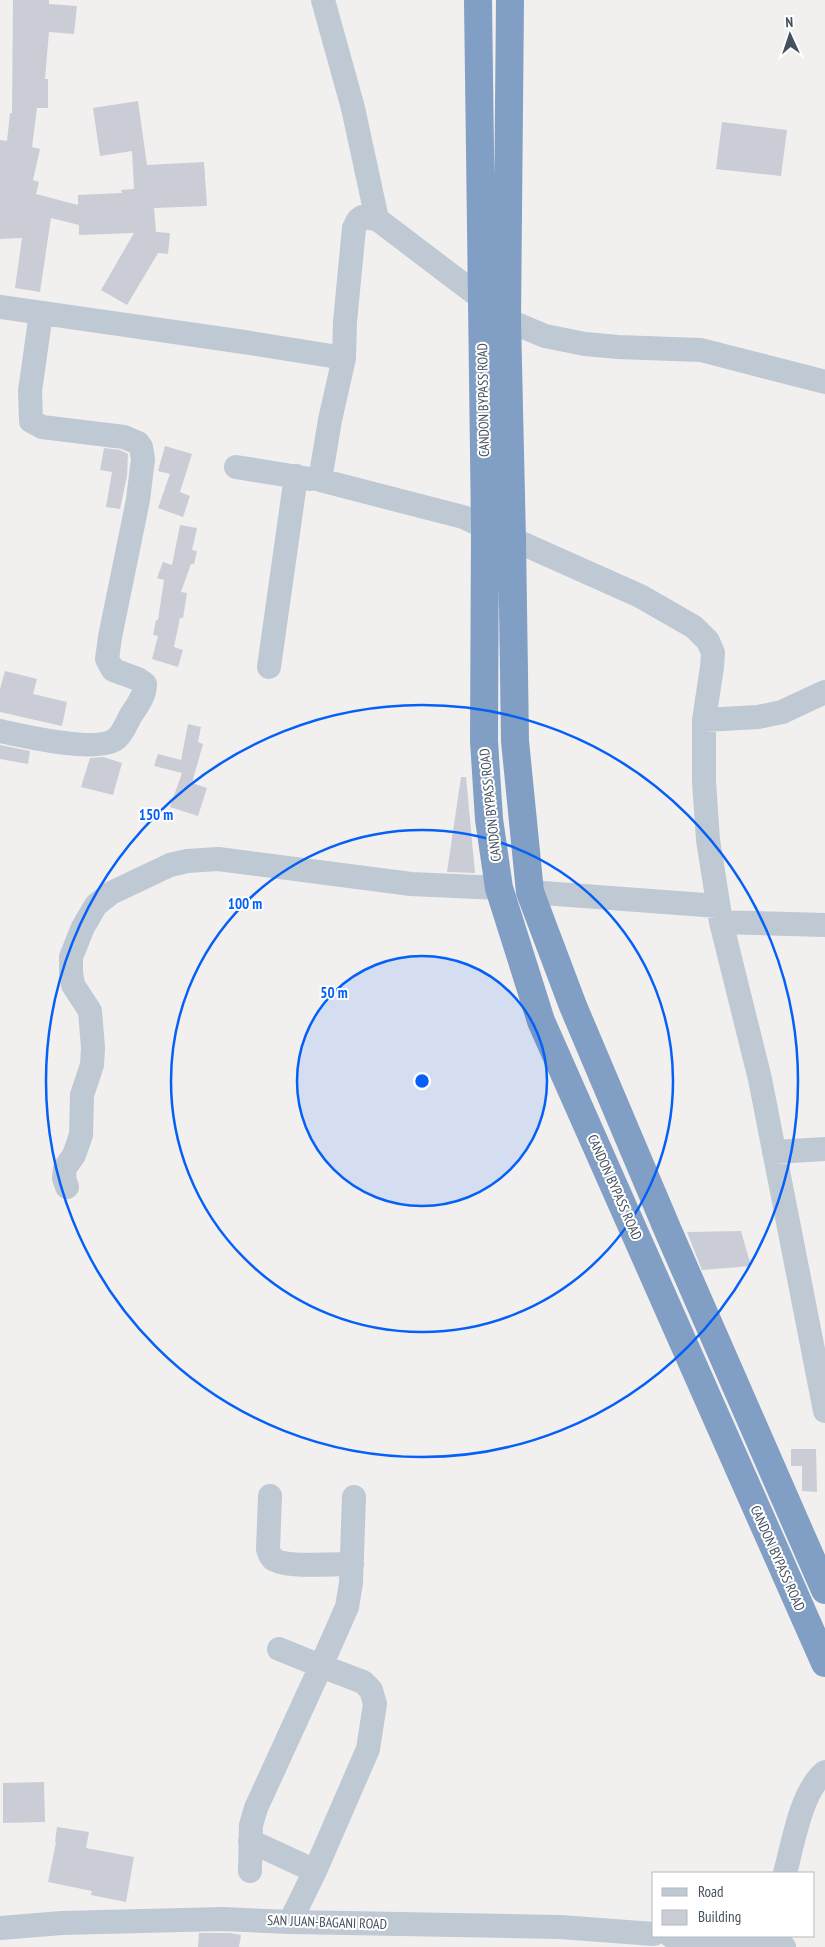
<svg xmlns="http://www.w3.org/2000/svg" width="825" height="1947" font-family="'PT Sans Narrow',sans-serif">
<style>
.building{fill:#cacdd5}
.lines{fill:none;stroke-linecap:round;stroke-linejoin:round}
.minor{stroke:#bec9d3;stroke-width:24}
.highway{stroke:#819ec4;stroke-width:28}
.ring{fill:none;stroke:#0460f7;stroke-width:2.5}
.labels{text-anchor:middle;stroke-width:4;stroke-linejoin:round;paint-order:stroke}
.street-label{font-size:14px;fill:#45515f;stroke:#fff}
.centre{fill:#0460f7;stroke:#fff;stroke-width:2.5}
.ring-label{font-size:15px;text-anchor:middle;font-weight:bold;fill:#0460f7;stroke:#fff;stroke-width:4;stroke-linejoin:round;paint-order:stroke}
</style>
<rect width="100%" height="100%" fill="#f2efef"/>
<path class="building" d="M13,0H49V4L77,6L74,34L49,32L45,79H48V108H37L32,147L40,149L33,180L39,182L36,194L78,205V195L122,193L121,190L134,189L132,151L100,156L93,108L138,101L147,165L204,162L207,206L154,208L156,232L170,233L168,254L158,253L127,305L101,290L134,233L79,235V225L51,218L40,292L15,288L22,238L0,239V140L7,141L10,113H12Z
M722,122L787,130L781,176L716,169Z
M165,446L192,454L180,492L190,496L183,517L158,508L170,474L158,471Z
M104,448L120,450L128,454L127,476L120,509L106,507L112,472L100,470Z
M180,525L197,528L192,550L197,551L194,564H191L181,592L187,593L183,618H180L174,647L183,650L178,667L152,659L158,636L153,635L156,620H158L164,580L157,578L163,562L172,565Z
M5,671L37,679L33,694L67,702L62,726L0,712V689Z
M188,724L201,727L198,742L203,744L192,783L207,788L198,816L170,807L182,773L154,766L158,754L181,760Z
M0,745L30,751L28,764L0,759Z
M103,757L122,763L113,795L81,787L90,758Z
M461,777H466L475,873L447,872Z
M741,1231L751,1266L702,1270L687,1232Z
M791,1449H816L817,1492L802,1491V1466H791Z
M44,1782L45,1822L3,1823V1783Z
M57,1827L89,1832L86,1848L134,1857L126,1902L91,1895L92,1891L48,1882L56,1842H55Z
M199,1933H230L241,1935L239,1947H198Z"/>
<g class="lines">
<path class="minor" d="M323,0L353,108L377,219
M0,307L244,342L344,358
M825,382L701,350L618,347L585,344L545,336L507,320L481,298L377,219L362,217L358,220L354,228L345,322L344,358L330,420L320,480L463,517L640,596L694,627L708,641L713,653L712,667L704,720V781L708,840L721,922L760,1079L825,1411
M236,467L310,479
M269,667L296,476
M704,720L758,717L782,712L825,692
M0,731C23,736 100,754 117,738C123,733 127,722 131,715C137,706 145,696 145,684L138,679L113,670L107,659L110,637L138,500L143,459L141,447L138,443L124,437L42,427L31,421L30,391L41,313
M530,892L718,906
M721,922L825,925
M774,1152L825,1149
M67,1187L64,1178L65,1168L74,1155L81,1135L82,1095L92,1065L93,1048L90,1011L73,985L71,972V957L83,927L96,905L111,893L170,865L187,861L218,859L411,884L499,888
M270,1496L268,1549C269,1553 270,1556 273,1559C285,1568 335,1564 352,1564
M279,1649L321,1666L347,1607L351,1583L354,1497
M250,1841L315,1871
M250,1871L251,1825L256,1808L321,1666L363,1682L371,1690L375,1704L368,1749L315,1871L290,1922
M785,1873C793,1844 801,1791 825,1772
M0,1928L62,1923L223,1919L290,1922L560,1927L654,1934
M671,1936L766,1943L784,1947"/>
<path class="highway" d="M478,0L485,528L484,741L489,819L499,888L541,1021L825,1663
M510,0L507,320L512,540L515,741L530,892L573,1006L669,1233L825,1590"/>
</g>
<circle cx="422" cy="1081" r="125" fill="#0460f7" fill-opacity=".12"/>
<g class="ring">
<circle cx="422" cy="1081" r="125"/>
<circle cx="422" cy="1081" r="251"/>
<circle cx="422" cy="1081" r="376"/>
</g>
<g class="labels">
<g class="street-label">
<text transform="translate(483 400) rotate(-91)" y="5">CANDON BYPASS ROAD</text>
<text transform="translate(490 805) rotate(-96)" y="5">CANDON BYPASS ROAD</text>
<text transform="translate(615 1187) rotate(66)" y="5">CANDON BYPASS ROAD</text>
<text transform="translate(778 1558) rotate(66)" y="5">CANDON BYPASS ROAD</text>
<text transform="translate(327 1922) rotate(2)" y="5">SAN JUAN-BAGANI ROAD</text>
</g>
</g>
<circle cx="422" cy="1081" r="8" class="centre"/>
<g class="ring-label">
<text x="156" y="820">150 m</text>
<text x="245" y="909">100 m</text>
<text x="334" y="998">50 m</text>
</g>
<rect x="652" y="1872" width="162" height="65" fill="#ffffff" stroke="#b5b9bf"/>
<rect x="662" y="1888" width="25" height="8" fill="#bec9d3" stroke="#b5b9bf"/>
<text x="698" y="1897" font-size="15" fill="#45515f">Road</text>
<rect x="662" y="1910" width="25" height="15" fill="#cacdd5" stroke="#b5b9bf"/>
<text x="698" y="1922" font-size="15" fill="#45515f">Building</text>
<g transform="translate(790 35) rotate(357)" stroke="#ffffff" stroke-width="4" paint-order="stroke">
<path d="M0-4L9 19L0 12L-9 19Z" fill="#45515f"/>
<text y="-8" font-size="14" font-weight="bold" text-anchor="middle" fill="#45515f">N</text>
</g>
</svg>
